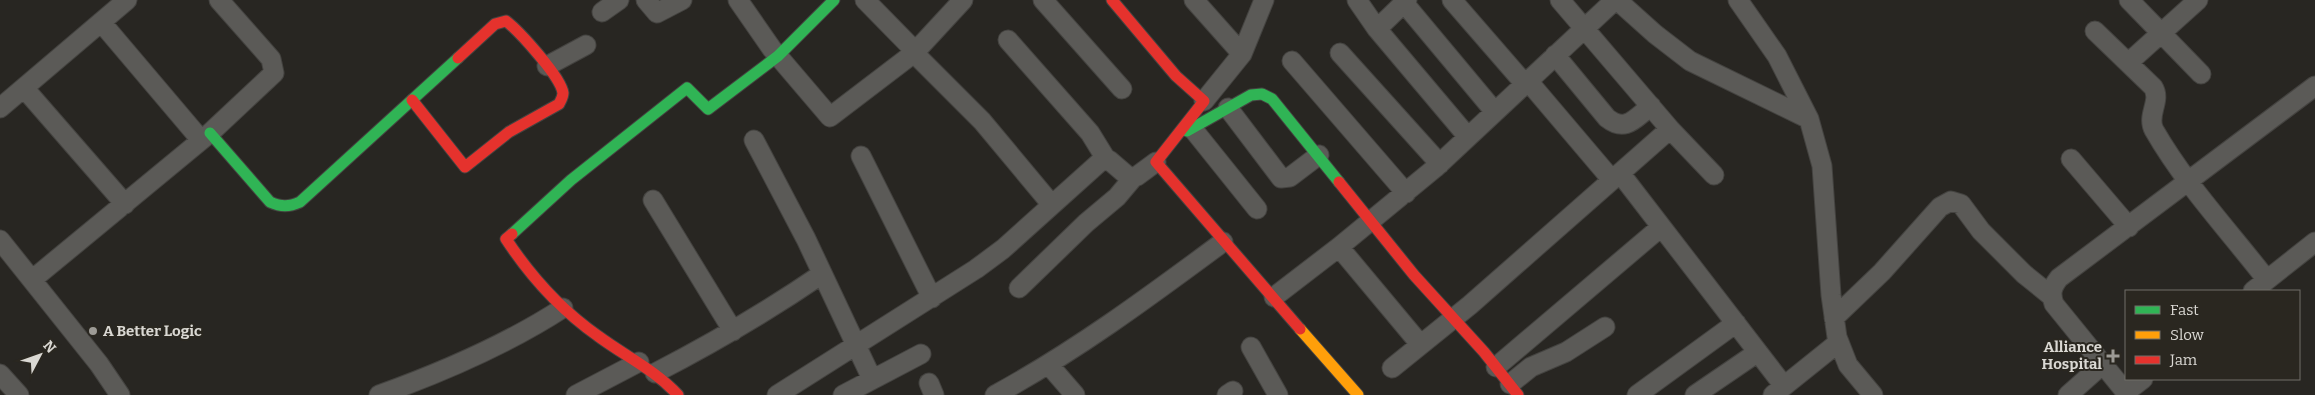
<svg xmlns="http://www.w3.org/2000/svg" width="2315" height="395" font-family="Bitter,serif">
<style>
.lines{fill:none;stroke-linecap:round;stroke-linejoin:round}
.street-casing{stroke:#444340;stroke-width:21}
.fast-casing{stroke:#444340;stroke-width:13}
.slow-casing{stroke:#444340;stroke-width:13}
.jam-casing{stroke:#444340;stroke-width:13}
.street{stroke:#5b5a57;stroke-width:19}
.fast{stroke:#30b455;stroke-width:11}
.slow{stroke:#ff9f0a;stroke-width:11}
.jam{stroke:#e5322d;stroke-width:11}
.poi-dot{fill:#9c9a95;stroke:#2a2720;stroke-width:2}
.labels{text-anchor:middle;stroke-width:4;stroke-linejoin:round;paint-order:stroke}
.poi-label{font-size:15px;font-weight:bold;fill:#dad8d3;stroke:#2a2720;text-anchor:start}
</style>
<rect width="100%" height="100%" fill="#282622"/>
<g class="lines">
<defs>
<path id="street" d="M646,0L657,13L682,0
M738,0L772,49L830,117L914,53L963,0
M865,0L915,51
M1043,0L1122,89
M1194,0L1242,54
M1357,0L1377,29L1468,137
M1452,0L1525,84
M1560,0L1670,129L1714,175
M1617,0L1655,34L1690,61L1809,119
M1738,0L1777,56L1809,119L1822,166L1831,295L1837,337L1848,365L1873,395
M2129,0L2201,74
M1404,3L1495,112
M602,12L619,0
M101,22L201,140
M1377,29L1407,0
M2095,31L2153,87C2162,101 2146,115 2154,130C2185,184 2229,231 2267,280
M1008,40L1090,133L1106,159
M914,53L982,121L1052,205
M1340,53L1440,164
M1555,55L1607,118C1626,133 1635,118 1651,106
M1292,61L1406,193
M2128,63L2198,0
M547,66L586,45
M1528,81L1612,180
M24,88L125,204
M1204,101L1242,54L1264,0
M0,108L127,0
M1228,108L1281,178L1290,177L1319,155
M1192,128L1257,209
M754,140L806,239L872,379
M861,156L932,298
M2071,159L2129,227
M1620,173L1784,386
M653,200L733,331
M0,240L99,364L120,395
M1339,247L1420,344
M33,279L210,133L274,73L271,59L219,0
M1019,288L1086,223L1117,197L1133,178
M2253,291L2315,242
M1274,297L1339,247L1435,168L1615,0
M1834,318L1882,272L1940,207L1951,201L1961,204L1981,231L2024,274L2050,295
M1251,347L1278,395
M1049,365L1075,395
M1496,367L1661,227
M1392,368L1470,305L1670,129
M655,373C713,343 768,311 822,274
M0,374L19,395
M929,383L934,395
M1510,384L1531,367L1566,352L1605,327
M2126,392L2143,379
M379,395C443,372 506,345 563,308
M576,395L639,362
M777,395L976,269L1003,249L1101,161L1109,160L1130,178L1137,176L1156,162
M843,395L921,354
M995,395C1076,351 1150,296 1223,242
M1227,395L1233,391
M1637,395L1736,323
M1695,395L1758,352
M1773,395L1839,342
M2068,395L2103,364
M2128,395L2054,304C2050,293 2052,287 2059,278L2315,86"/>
<path id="fast" d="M1187,131L1251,95L1262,94L1272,99L1339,182
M210,133L270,202C281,207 289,207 300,202L458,58
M512,234L571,180L687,88L708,109L778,56L834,0"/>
<path id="slow" d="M1300,329L1358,395"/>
<path id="jam" d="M1112,0L1176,76L1204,101L1156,162L1300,329
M412,100L465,167L509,132L559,104C561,100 563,97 563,93C561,77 519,31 506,21L495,24L458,58
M1339,182L1414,275L1484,352L1518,395
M512,234L506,239C531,277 561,310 598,336C625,356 655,370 678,395"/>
</defs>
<use href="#street" class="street-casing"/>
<use href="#fast" class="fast-casing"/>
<use href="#slow" class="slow-casing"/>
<use href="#jam" class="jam-casing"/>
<use href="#street" class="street"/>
<use href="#fast" class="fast"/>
<use href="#slow" class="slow"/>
<use href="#jam" class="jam"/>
</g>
<g class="poi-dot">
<circle cx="93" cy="331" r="5"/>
<path d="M2110.5 348.5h5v5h5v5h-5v5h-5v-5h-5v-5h5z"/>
</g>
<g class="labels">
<g class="poi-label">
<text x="103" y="336">A Better Logic</text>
<text x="2102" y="352" text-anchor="end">Alliance<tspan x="2102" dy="17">Hospital</tspan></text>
</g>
</g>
<rect x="2125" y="290" width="175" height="90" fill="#2a2720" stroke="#706e68"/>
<rect x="2135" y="306" width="25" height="8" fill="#30b455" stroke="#706e68"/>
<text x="2170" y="315" font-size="15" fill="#dad8d3">Fast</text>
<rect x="2135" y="331" width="25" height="8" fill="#ff9f0a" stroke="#706e68"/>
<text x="2170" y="340" font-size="15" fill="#dad8d3">Slow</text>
<rect x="2135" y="356" width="25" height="8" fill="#e5322d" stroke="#706e68"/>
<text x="2170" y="365" font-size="15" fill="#dad8d3">Jam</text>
<g transform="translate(40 355) rotate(49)" stroke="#2a2720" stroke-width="4" paint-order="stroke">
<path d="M0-4L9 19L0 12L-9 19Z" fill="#dad8d3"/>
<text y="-8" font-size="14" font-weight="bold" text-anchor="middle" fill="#dad8d3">N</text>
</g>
</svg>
